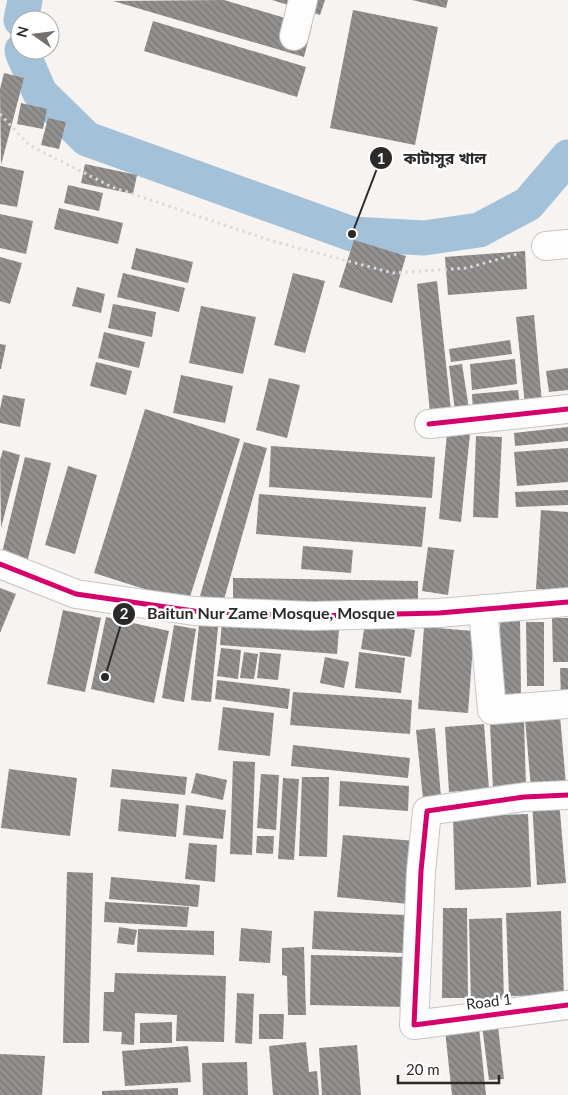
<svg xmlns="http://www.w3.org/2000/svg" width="568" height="1095" font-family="Lato,'Noto Sans Bengali',sans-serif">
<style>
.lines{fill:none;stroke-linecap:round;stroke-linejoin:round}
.canal{stroke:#a3c1d9;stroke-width:35}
.building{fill:url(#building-back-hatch)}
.street-casing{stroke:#c7c5c2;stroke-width:30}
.path{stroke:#dcdbdb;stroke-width:3;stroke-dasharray:2.5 4;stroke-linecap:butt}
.street{stroke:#fefdfd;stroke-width:28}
.cycleway-casing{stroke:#fff;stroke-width:8}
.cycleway{stroke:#d6006c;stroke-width:5}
.labels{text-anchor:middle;stroke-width:5;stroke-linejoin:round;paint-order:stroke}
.street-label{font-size:15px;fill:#2c2a28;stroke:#fff}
.leader{fill:none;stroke:#2c2a28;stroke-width:2}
.callout-dot{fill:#2c2a28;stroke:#fff;stroke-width:2}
.mark-label{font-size:15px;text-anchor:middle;font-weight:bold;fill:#fff}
.callout-label{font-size:16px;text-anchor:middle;font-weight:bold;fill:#2c2a28;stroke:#fff;stroke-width:5;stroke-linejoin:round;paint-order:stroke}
</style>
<defs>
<pattern id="building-back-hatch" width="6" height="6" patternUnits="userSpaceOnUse" patternTransform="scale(1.25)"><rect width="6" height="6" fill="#93918f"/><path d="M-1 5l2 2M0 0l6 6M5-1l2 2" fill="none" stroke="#787775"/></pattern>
</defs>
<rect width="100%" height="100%" fill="#f6f3f0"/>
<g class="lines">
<path class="canal" d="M21,20L25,0
M22,50L23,54L40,93L87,139L352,234L424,238L479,230L528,204L568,157"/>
</g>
<path class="building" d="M224,0L312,26L304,57L113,1Z
M272,0H325L320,15Z
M412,0H448L446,8Z
M353,10L438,27L415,145L330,128Z
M153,21L306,67L297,97L144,51Z
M4,73L24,78L1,165L0,89Z
M21,103L47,109L43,129L17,124Z
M48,118L66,122L59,149L41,145Z
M85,164L137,175L133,194L81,183Z
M0,166L24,171L17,207L0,204Z
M68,185L103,193L99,211L64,203Z
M59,208L123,223L118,244L54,229Z
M0,214L33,221L26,254L0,248Z
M354,240L406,256L392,303L339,287Z
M136,248L193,262L188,283L131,269Z
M525,251L527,289L448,295L445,257Z
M0,257L22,263L10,304L0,301Z
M123,273L185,288L179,312L117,297Z
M293,273L325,281L305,353L274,345Z
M437,281L451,410L430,412L417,284Z
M77,287L105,294L101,313L72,306Z
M113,304L156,312L152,337L108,328Z
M201,306L256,317L243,374L189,363Z
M534,315L542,403L525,405L516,317Z
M104,332L145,342L139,368L98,358Z
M510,340L512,354L451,362L449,349Z
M0,344L6,345L1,369H0Z
M515,359L517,384L472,390L470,364Z
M96,362L132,371L126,395L90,386Z
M462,364L469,409L455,411L449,366Z
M568,368V390L549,392L546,371Z
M181,375L233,386L225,423L173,413Z
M269,378L300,385L287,438L256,430Z
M518,390L520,406L473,411L472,394Z
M3,395L25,399L20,427L0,423V409Z
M145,409L240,439L188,603L94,573Z
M568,427V441L515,446L514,433Z
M447,433L470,434L461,522L439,519Z
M476,436L502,437L498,518L473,517Z
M244,442L267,448L223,603L200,596Z
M271,446L435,457L432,498L269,487Z
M568,448V482L517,486L514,452Z
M3,450L20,455L1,528L0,460Z
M25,457L51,463L27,563L1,557Z
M68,466L97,475L75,554L45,545Z
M568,490V505L516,507L515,492Z
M259,494L426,507L422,547L256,534Z
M541,510L568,512V590L536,589Z
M303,546L353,550L351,573L301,569Z
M428,547L454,550L448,595L422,591Z
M233,578L418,581V605L233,602Z
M0,588L16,594L0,633Z
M63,610L101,618L85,692L47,684Z
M106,617L169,631L154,703L91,689Z
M552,618H568V662H553Z
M500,620H520L521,694H501Z
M222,621L339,630L337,654L220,645Z
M526,622H544V686H527Z
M365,623L415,630L411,657L361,649Z
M174,625L196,629L184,702L162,698Z
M199,625L218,627L211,702L191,700Z
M424,627L474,631L468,713L418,709Z
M221,648L241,650L238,679L217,676Z
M244,652L258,654L254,679L240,678Z
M260,652L281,654L278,680L257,678Z
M359,652L405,658L401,693L355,688Z
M325,657L349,662L344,688L320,683Z
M560,668H568V697H561Z
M217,680L290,689L288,709L215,699Z
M293,692L412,700L410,734L290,725Z
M223,707L274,713L270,756L218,750Z
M560,716L566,785L531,788L525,719Z
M524,721L526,788L493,790L490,723Z
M484,724L489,789L449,792L445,727Z
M435,728L441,797L423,799L416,730Z
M293,745L410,758L408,778L291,766Z
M233,761L255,762L252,855L230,854Z
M9,769L77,778L70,836L1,828Z
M112,769L187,777L185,795L110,787Z
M196,773L227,780L223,800L191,793Z
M261,774L279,775L276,830L257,828Z
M302,777H329L327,857L299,856Z
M283,778L299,779L294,860L278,859Z
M340,781L409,786L408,811L339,806Z
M121,799L179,804L176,837L118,831Z
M559,800L566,883L537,885L532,802Z
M186,805L226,810L223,839L183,835Z
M528,814L531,887L455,890L453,817Z
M343,835L415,841L409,904L337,897Z
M257,836H274L273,854L256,853Z
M189,843L217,845L215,882L185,879Z
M67,872L93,873L89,1043H63Z
M111,877L200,885L198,907L109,899Z
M105,902L189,907L187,927L104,922Z
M443,908H467L468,998H442Z
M314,911L406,915L404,953L312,949Z
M561,911L564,995L509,996L506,913Z
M502,918L504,1005H471L469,919Z
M119,927L137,930L134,945L117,943Z
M241,928L272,931L270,963L239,961Z
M138,929L214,931V955L137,952Z
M304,947L306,1015H288L287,976L282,975V948Z
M311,955L407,957L406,1007L310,1005Z
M115,973L226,976L224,1042L176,1041L177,1015L135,1013L134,1045L121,1044L122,1032L103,1031L104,992H114Z
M237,993L254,994L252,1044L235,1043Z
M259,1014H284L283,1039H259Z
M497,1017L504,1079L489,1080L481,1018Z
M478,1018L486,1095H452L444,1021Z
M172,1022V1043H140V1023Z
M306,1042L309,1072L317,1071L319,1095H273L269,1046Z
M357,1045L361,1095H322L319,1048Z
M188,1046L191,1082L125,1086L122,1051Z
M0,1054L45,1056L42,1095H0Z
M247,1062L248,1095H203L202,1063Z
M178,1088V1095H102V1091Z"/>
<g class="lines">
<defs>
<path id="street" d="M294,36L303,0
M546,246L568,244
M429,424L568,409
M0,564L76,594L194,611L311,616L439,613L568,602
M483,609L492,710L568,704
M568,795L524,797L427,811L421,871L414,1025L568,1005"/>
</defs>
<use href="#street" class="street-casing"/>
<path class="path" d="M0,114L29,145L112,187L272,241L393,273L467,268L517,254"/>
<use href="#street" class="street"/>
<defs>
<path id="cycleway" d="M429,424L568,409
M0,564L76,594L194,611L311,616L439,613L568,602
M568,795L524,797L427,811L421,871L414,1025L568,1005"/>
</defs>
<use href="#cycleway" class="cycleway-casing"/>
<use href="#cycleway" class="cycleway"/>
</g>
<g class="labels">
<g class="street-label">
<text transform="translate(489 1002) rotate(-7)" y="5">Road 1</text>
</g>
</g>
<path class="leader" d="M352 234L381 158M105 677L124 614"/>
<g class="callout-dot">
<circle cx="352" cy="234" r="5"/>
<circle cx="105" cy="677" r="5"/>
<circle cx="381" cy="158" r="12"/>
<circle cx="124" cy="614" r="12"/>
</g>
<g class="mark-label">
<text x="381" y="164">1</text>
<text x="124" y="619">2</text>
</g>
<g class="callout-label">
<text x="445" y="164">কাটাসুর খাল</text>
<text x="271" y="619">Baitun Nur Zame Mosque, Mosque</text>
</g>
<g transform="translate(35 35) rotate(284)"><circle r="24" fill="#ffffff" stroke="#abaaa9"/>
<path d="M0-4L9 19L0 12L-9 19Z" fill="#73706e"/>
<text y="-8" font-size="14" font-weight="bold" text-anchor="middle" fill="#2c2a28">N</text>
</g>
<path d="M398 1075v8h101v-8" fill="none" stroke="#2c2a28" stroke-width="2.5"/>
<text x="406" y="1075" font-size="15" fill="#2c2a28" stroke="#ffffff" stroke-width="4" paint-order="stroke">20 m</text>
</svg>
